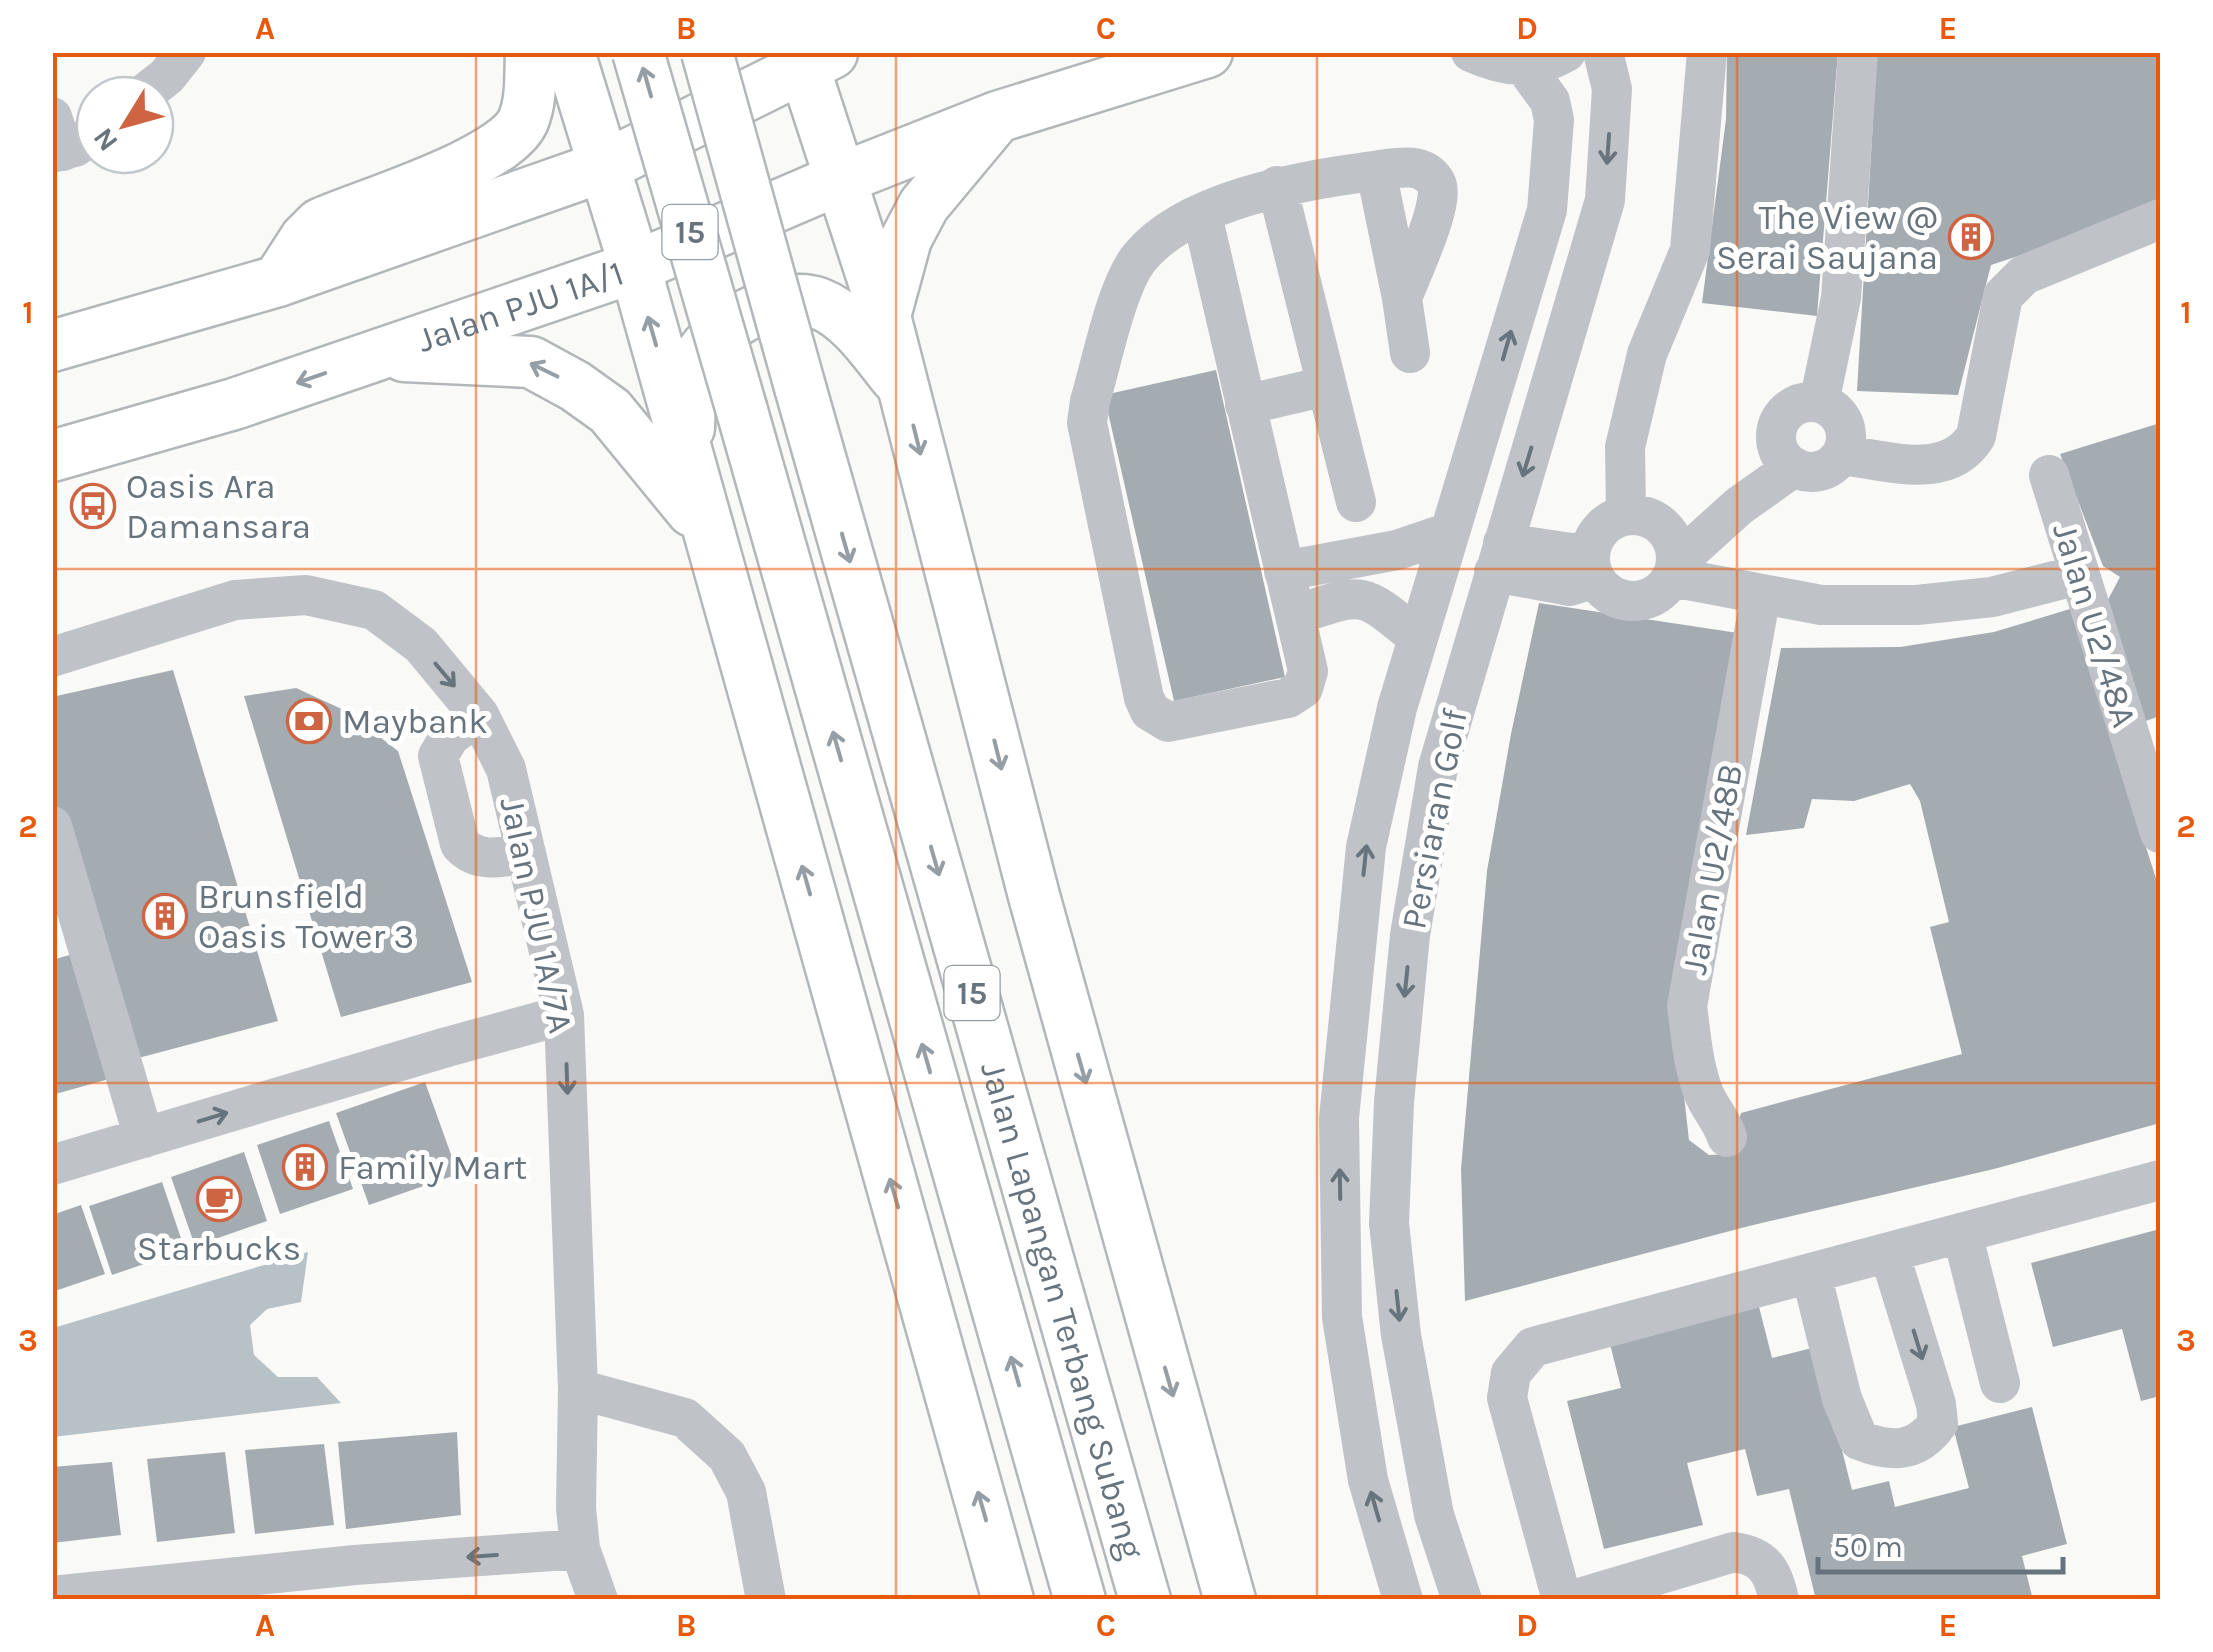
<svg xmlns="http://www.w3.org/2000/svg" width="2213" height="1652" font-family="Karla,sans-serif">
<style>
.water{fill:#b8c1c6}
.building{fill:#a4acb1}
.lines{fill:none;stroke-linecap:round;stroke-linejoin:round}
.major-casing{stroke:#b3b7ba;stroke-width:55}
.minor{stroke:#bfc2c6;stroke-width:40}
.major{stroke:#fff;stroke-width:50}
.major-bridge-casing{stroke:#b3b7ba;stroke-width:55;stroke-linecap:butt}
.major-bridge{stroke:#fff;stroke-width:50}
.oneway{stroke:#959ea5}
.oneway2{stroke:#67747e}
.grid{fill:none;stroke:#e8590c;stroke-width:2.5;stroke-opacity:0.55}
.labels{text-anchor:middle;stroke-width:10;stroke-linejoin:round;paint-order:stroke}
.shield{fill:#fff;stroke:#959ea5;stroke-width:2.5}
.shield-label{font-size:32px;font-weight:bold;fill:#67747e}
.poi-label{font-size:35px;fill:#67747e;stroke:#fff;text-anchor:start}
.street-label{font-size:35px;fill:#67747e;stroke:#fff}
.neatline{fill:none;stroke:#e8590c;stroke-width:4}
.grid-label{font-size:32px;text-anchor:middle;font-weight:bold;fill:#e8590c}
</style>
<rect width="100%" height="100%" fill="#f9f9f7"/>
<path class="water" d="M308,1252L301,1302L267,1309L250,1325L254,1355L278,1377H317L341,1403L53,1437V1328Z"/>
<path class="building" d="M1727,52H1838L1817,316L1702,303L1726,119Z
M1877,52H2160V209L1991,265L1958,395L1857,391Z
M1216,370L1285,677L1174,701L1104,395Z
M2160,423V716L2137,724L2101,613L2120,577L2103,566L2060,454Z
M1539,603L1738,633L1677,1034L1689,1140L1709,1155L1730,1154L1741,1113L1962,1054L1930,927L1949,922L1920,801L1910,784L1854,801L1812,799L1804,828L1746,835L1781,648L1900,647L1994,632L2070,609L2160,891V1123L1994,1169L1749,1226L1465,1301L1461,1169L1487,871L1511,734Z
M173,670L278,1021L127,1061L52,810V697Z
M296,688L346,711L398,751L472,982L341,1017L244,696Z
M80,952L116,1077L52,1095V960Z
M425,1082L458,1174L369,1205L336,1113Z
M329,1121L353,1189L280,1214L257,1145Z
M244,1152L267,1221L195,1246L171,1177Z
M162,1182L185,1250L112,1275L89,1206Z
M81,1205L105,1274L52,1292V1215Z
M2160,1229V1396L2141,1401L2122,1329L2053,1347L2031,1263Z
M1756,1295L1772,1358L1816,1347L1852,1490L1889,1481L1895,1507L1969,1488L1953,1427L2032,1407L2067,1544L2022,1556L2033,1600H1816L1789,1489L1757,1496L1745,1449L1687,1463L1703,1525L1604,1549L1567,1401L1621,1388L1607,1332Z
M457,1432L461,1515L346,1529L338,1442Z
M324,1444L334,1525L255,1534L245,1450Z
M225,1452L235,1533L157,1542L147,1459Z
M112,1462L121,1535L52,1543V1467Z"/>
<g class="lines">
<defs>
<g id="major">
<path d="M569,52L635,267L1008,1600"/>
<path d="M799,52L885,316L1034,896L1230,1600"/>
<path d="M278,281L305,239L320,224C365,204 504,163 523,121C532,100 530,74 531,52"/>
<path d="M885,316L906,239L924,205L994,121"/>
<path d="M52,346L278,281L605,166L832,53"/>
<path d="M404,356L531,362L575,386L610,411L692,511"/>
<path id="s1" d="M800,387L1145,1600"/>
<path d="M742,411L1080,1600"/>
<path d="M689,428C690,407 688,377 698,359C716,325 780,289 818,303C852,316 874,351 896,378"/>
<path id="s2" d="M52,456L234,404L635,267L840,179L997,117L1207,52"/>
</g>
</defs>
<use href="#major" class="major-casing"/>
<path class="minor" d="M1471,52C1504,67 1534,71 1566,52
M143,95L167,76L186,52
M52,117L63,151
M52,153L75,147L95,132
M1277,186L1356,502
M1202,215L1308,671L1303,688L1288,698L1168,722L1150,711L1144,698L1087,423L1090,401C1102,362 1116,286 1140,257C1186,201 1298,181 1366,172C1388,170 1422,158 1436,183C1446,202 1410,276 1402,298L1376,171
M1402,298L1410,353
M1776 437a35 35 0 1 1 70 0a35 35 0 1 1-70 0Z
M1819,403L1841,298L1858,52
M1245,405L1326,386
M1842,455C1887,460 1948,482 1976,436L2003,296L2024,275L2160,219
M2049,475L2160,833
M1626,515L1625,447L1647,354L1690,250L1707,52
M1590 558a43 43 0 1 1 86 0a43 43 0 1 1-86 0Z
M1503,543L1571,553L1590,552
M1676,563L1739,506L1794,467
M1284,571L1397,550L1450,532
M1494,572L1570,586L1595,578
M1672,577L1821,605H1917L1992,597L2078,575
M1295,615C1365,592 1360,590 1417,637
M52,657L235,600L306,595L374,610L421,645L479,715L506,769L564,1015L578,1389L576,1508L580,1549L598,1600
M479,715L450,736L438,756L460,844C478,864 502,857 526,853
M52,826L144,1138
M1727,1137C1722,1121 1711,1110 1704,1094C1693,1066 1691,1036 1687,1006L1761,594
M52,1165L447,1047L564,1015
M1962,1233L2000,1383
M1811,1273L1842,1399L1859,1440C1891,1453 1917,1453 1938,1423L1936,1404L1889,1252
M578,1389L685,1418L727,1456L746,1492L766,1600
M52,1596L355,1565L580,1549
M1403,1600L1368,1480L1342,1317L1339,1118L1366,847L1397,708L1547,210L1554,120L1550,101L1525,67
M1462,1600L1434,1515L1401,1335L1389,1223L1394,1102L1410,935L1438,767L1605,200L1612,89L1603,52
M1562,1600L1507,1398L1511,1373L1533,1347L2160,1180
M1573,1600L1734,1552C1764,1556 1773,1571 1779,1600"/>
<use href="#major" class="major"/>
<defs>
<path id="major-bridge" d="M638,52L742,411
M707,52L800,387"/>
</defs>
<use href="#major-bridge" class="major-bridge-casing"/>
<use href="#major-bridge" class="major-bridge"/>
</g>
<defs><path id="oneway-shaft" d="M-6 0H5M1.5-3L5.5 0L1.5 3" fill="none" stroke-width="1.6" stroke-linecap="round" stroke-linejoin="round" transform="scale(2.5)"/></defs>
<g class="oneway">
<use href="#oneway-shaft" transform="translate(647 82) rotate(-106)"/>
<use href="#oneway-shaft" transform="translate(652 331) rotate(-106)"/>
<use href="#oneway-shaft" transform="translate(544 370) rotate(-154)"/>
<use href="#oneway-shaft" transform="translate(311 378) rotate(161)"/>
<use href="#oneway-shaft" transform="translate(917 440) rotate(76)"/>
<use href="#oneway-shaft" transform="translate(846 548) rotate(74)"/>
<use href="#oneway-shaft" transform="translate(837 746) rotate(-106)"/>
<use href="#oneway-shaft" transform="translate(998 755) rotate(76)"/>
<use href="#oneway-shaft" transform="translate(935 861) rotate(74)"/>
<use href="#oneway-shaft" transform="translate(806 880) rotate(-106)"/>
<use href="#oneway-shaft" transform="translate(926 1058) rotate(-106)"/>
<use href="#oneway-shaft" transform="translate(1082 1069) rotate(74)"/>
<use href="#oneway-shaft" transform="translate(894 1193) rotate(-106)"/>
<use href="#oneway-shaft" transform="translate(1015 1371) rotate(-106)"/>
<use href="#oneway-shaft" transform="translate(1169 1382) rotate(74)"/>
<use href="#oneway-shaft" transform="translate(982 1506) rotate(-106)"/>
</g>
<g class="oneway2">
<use href="#oneway-shaft" transform="translate(1608 149) rotate(94)"/>
<use href="#oneway-shaft" transform="translate(1507 345) rotate(-74)"/>
<use href="#oneway-shaft" transform="translate(1527 462) rotate(107)"/>
<use href="#oneway-shaft" transform="translate(445 675) rotate(50)"/>
<use href="#oneway-shaft" transform="translate(1365 860) rotate(-84)"/>
<use href="#oneway-shaft" transform="translate(1406 982) rotate(96)"/>
<use href="#oneway-shaft" transform="translate(567 1079) rotate(88)"/>
<use href="#oneway-shaft" transform="translate(213 1117) rotate(-17)"/>
<use href="#oneway-shaft" transform="translate(1340 1184) rotate(-91)"/>
<use href="#oneway-shaft" transform="translate(1398 1306) rotate(84)"/>
<use href="#oneway-shaft" transform="translate(1918 1345) rotate(73)"/>
<use href="#oneway-shaft" transform="translate(1375 1506) rotate(-106)"/>
<use href="#oneway-shaft" transform="translate(482 1556) rotate(176)"/>
</g>
<path class="grid" d="M476,52V1600M896,52V1600M1317,52V1600M1737,52V1600M52,569H2160M52,1083H2160"/>
<defs>
<symbol id="building-ring" viewBox="-11 -11 22 22"><circle r="9.5" fill="#fff" stroke="#ce6442" stroke-width="1.5"/><path d="M-4-6H4V6H1V3H-1V6H-4ZM-2.5-4.3h1.7v1.8h-1.7ZM.8-4.3h1.7v1.8H.8ZM-2.5-1h1.7V.8h-1.7ZM.8-1h1.7V.8H.8Z" fill="#ce6442"/></symbol>
<symbol id="bus-ring" viewBox="-11 -11 22 22"><circle r="9.5" fill="#fff" stroke="#ce6442" stroke-width="1.5"/><path d="M-5-6H5V4H4V6H2V4H-2V6H-4V4H-5ZM-3.5-4V0h7V-4ZM-3.5 1.2v1.5H-2V1.2ZM2 1.2v1.5H3.5V1.2Z" fill="#ce6442"/></symbol>
<symbol id="bank-ring" viewBox="-11 -11 22 22"><circle r="9.5" fill="#fff" stroke="#ce6442" stroke-width="1.5"/><path d="M-6-4H6V4H-6ZM0-2.3a2.3 2.3 0 1 0 0 4.6a2.3 2.3 0 1 0 0-4.6Z" fill="#ce6442"/></symbol>
<symbol id="cafe-ring" viewBox="-11 -11 22 22"><circle r="9.5" fill="#fff" stroke="#ce6442" stroke-width="1.5"/><path d="M-5.5-4.5H6V0H3Q3 3.5 0 3.5H-2.5Q-5.5 3.5-5.5 0ZM3-3.2v2h1.7v-2ZM-6 4.5H4V6H-6Z" fill="#ce6442"/></symbol>
</defs>
<g fill-rule="evenodd">
<use href="#building-ring" x="1946" y="212" width="50" height="50"/>
<use href="#bus-ring" x="68" y="481" width="50" height="50"/>
<use href="#bank-ring" x="284" y="696" width="50" height="50"/>
<use href="#building-ring" x="140" y="891" width="50" height="50"/>
<use href="#building-ring" x="280" y="1142" width="50" height="50"/>
<use href="#cafe-ring" x="194" y="1174" width="50" height="50"/>
</g>
<g class="labels">
<g class="shield">
<rect x="662.5" y="205" width="55" height="54" rx="8"/>
<rect x="944.5" y="966" width="55" height="54" rx="8"/>
</g>
<g class="shield-label">
<text x="690" y="243">15</text>
<text x="972" y="1004">15</text>
</g>
<g class="poi-label">
<text x="1938" y="229" text-anchor="end">The View @<tspan x="1938" dy="40">Serai Saujana</tspan></text>
<text x="126" y="498">Oasis Ara<tspan x="126" dy="40">Damansara</tspan></text>
<text x="342" y="733">Maybank</text>
<text x="198" y="908">Brunsfield<tspan x="198" dy="40">Oasis Tower 3</tspan></text>
<text x="338" y="1179">Family Mart</text>
<text x="219" y="1260" text-anchor="middle">Starbucks</text>
</g>
<g class="street-label">
<text dy="12" stroke="none"><textPath href="#s2" startOffset="492">Jalan PJU 1A/1</textPath></text>
<text transform="translate(2095 625) rotate(73)" y="12">Jalan U2/48A</text>
<text transform="translate(1434 819) rotate(-79)" y="12">Persiaran Golf</text>
<text transform="translate(1712 869) rotate(-80)" y="12">Jalan U2/48B</text>
<text transform="translate(537 915) rotate(78)" y="12">Jalan PJU 1A/7A</text>
<text dy="12" stroke="none"><textPath href="#s1" startOffset="960">Jalan Lapangan Terbang Subang</textPath></text>
</g>
</g>
<rect width="2213" height="1652" fill="none" stroke="#ffffff" stroke-width="110"/>
<g transform="translate(125 125) rotate(233)"><circle r="48" fill="#ffffff" stroke="#c2c7cb" stroke-width="2.5"/>
<path d="M0-8L18 38L0 25L-18 38Z" fill="#ce6442"/>
<text y="-15" font-size="28" font-weight="bold" text-anchor="middle" fill="#67747e">N</text>
</g>
<path d="M1818 1557v15h245v-15" fill="none" stroke="#67747e" stroke-width="5"/>
<text x="1833" y="1557" font-size="30" fill="#67747e" stroke="#ffffff" stroke-width="8" paint-order="stroke">50 m</text>
<rect x="55" y="55" width="2103" height="1542" class="neatline"/>
<g class="grid-label">
<text x="265" y="39">A</text>
<text x="686" y="39">B</text>
<text x="1106" y="39">C</text>
<text x="1527" y="39">D</text>
<text x="1948" y="39">E</text>
<text x="28" y="323">1</text>
<text x="2186" y="323">1</text>
<text x="28" y="837">2</text>
<text x="2186" y="837">2</text>
<text x="28" y="1351">3</text>
<text x="2186" y="1351">3</text>
<text x="265" y="1636">A</text>
<text x="686" y="1636">B</text>
<text x="1106" y="1636">C</text>
<text x="1527" y="1636">D</text>
<text x="1948" y="1636">E</text>
</g>
</svg>
